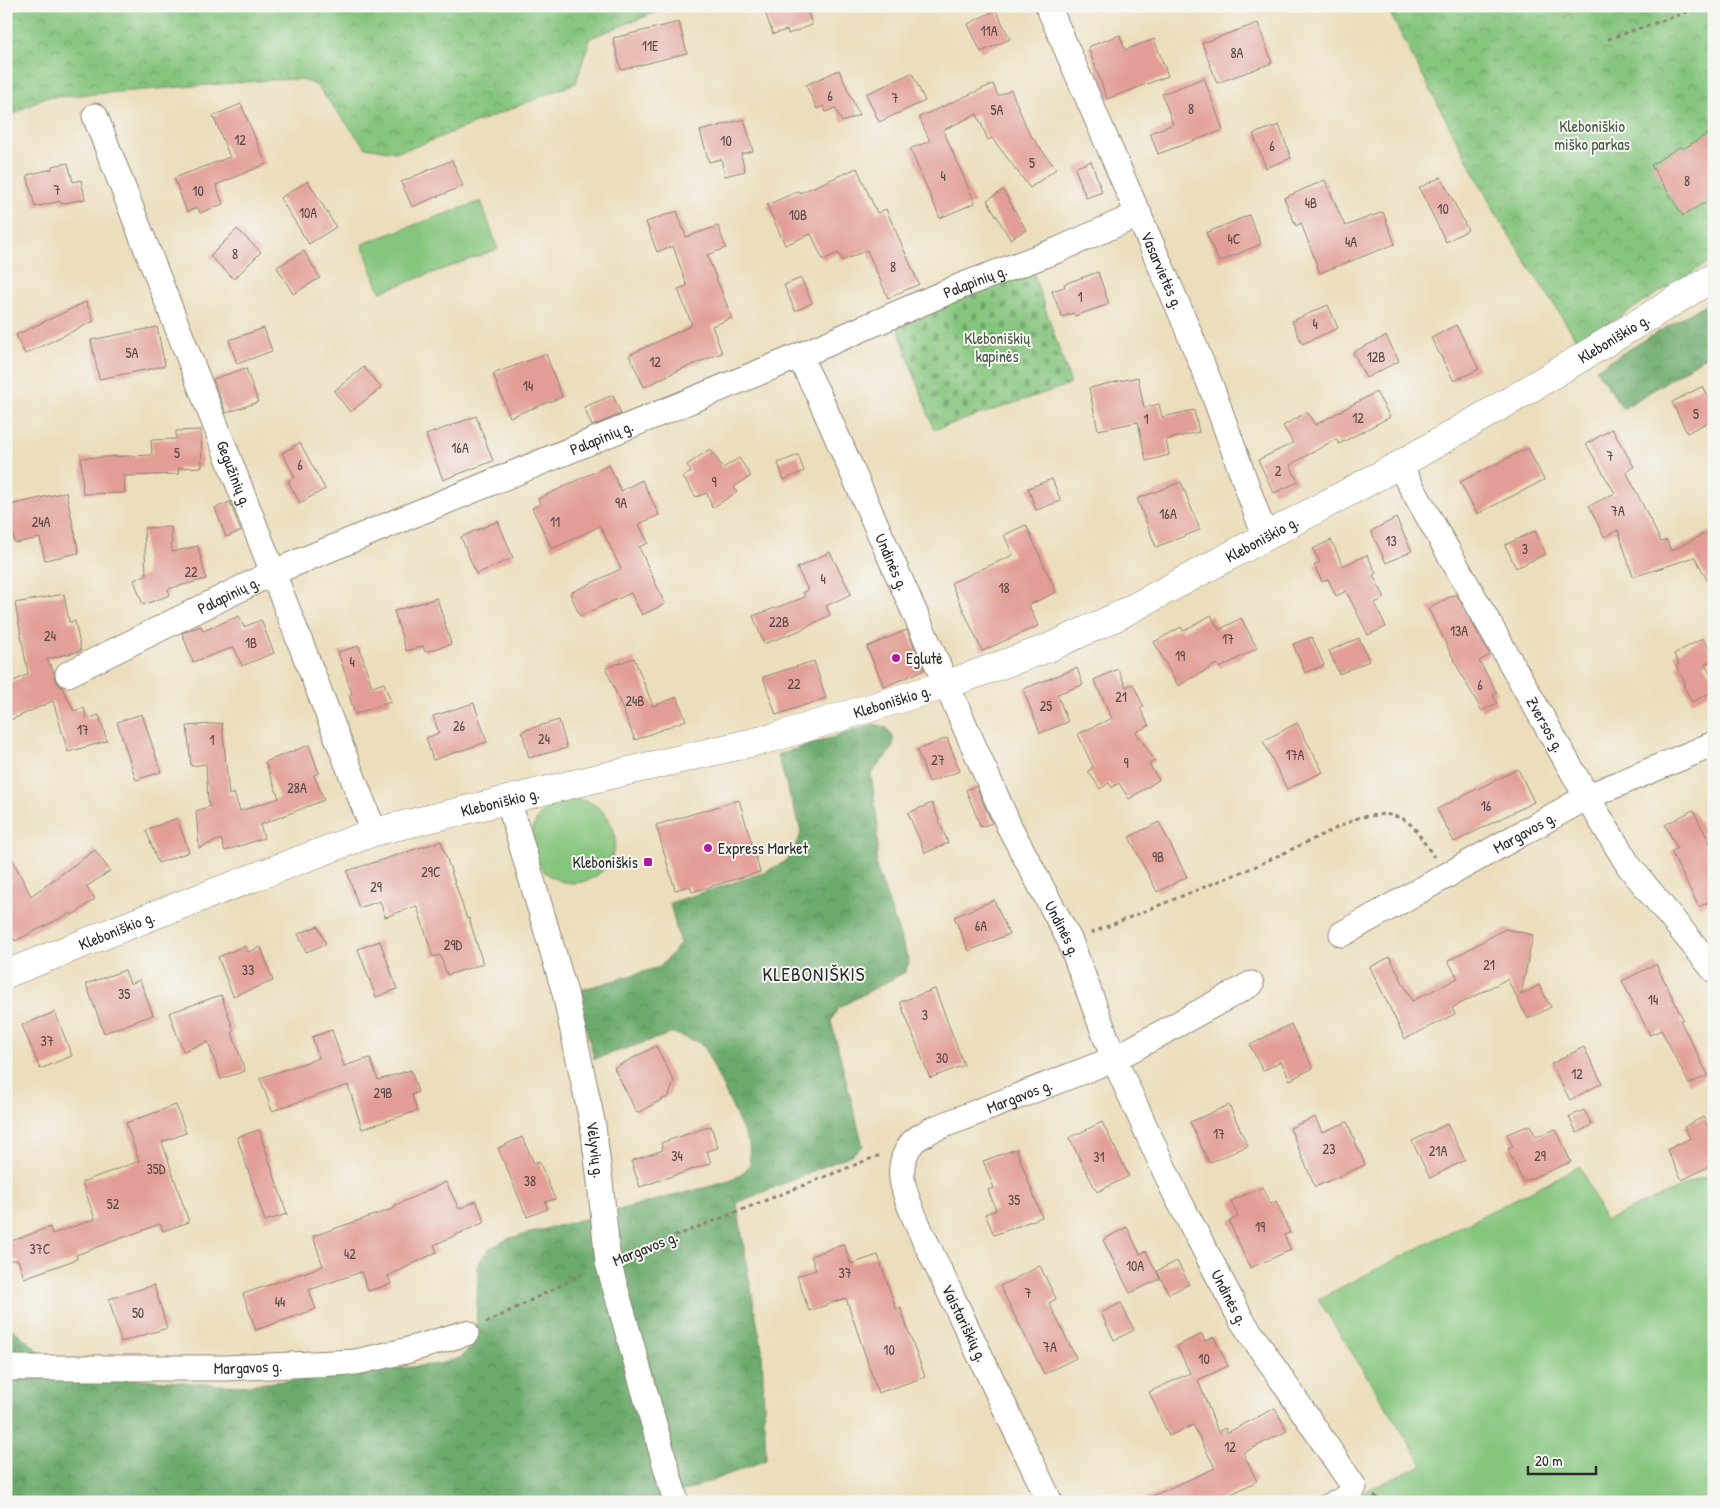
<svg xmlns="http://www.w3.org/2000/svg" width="1720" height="1508" font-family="'Patrick Hand',sans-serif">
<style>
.grass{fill:#85c57d;stroke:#587854}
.forest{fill:url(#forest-crowns);stroke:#4c6a4c}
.cemetery{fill:url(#cemetery-stones);stroke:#587854}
.park{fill:url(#park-crowns);stroke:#587854}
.building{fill:#e29e96}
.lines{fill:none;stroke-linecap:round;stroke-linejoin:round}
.service-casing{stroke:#8c8474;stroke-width:14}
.minor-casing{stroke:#8c8474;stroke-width:27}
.tertiary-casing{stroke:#8c8474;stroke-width:29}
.path{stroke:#8c8474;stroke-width:3;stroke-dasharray:4 4;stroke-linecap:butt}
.service{stroke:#fff;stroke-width:12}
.minor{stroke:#fff;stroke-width:25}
.tertiary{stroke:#fff;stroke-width:28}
.poi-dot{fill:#b5179e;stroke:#f6f6f2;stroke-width:2}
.labels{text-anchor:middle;stroke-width:4;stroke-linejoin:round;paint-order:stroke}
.number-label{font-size:14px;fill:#594846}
.park-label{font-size:16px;fill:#465944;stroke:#f6f6f2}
.street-label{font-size:16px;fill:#2b2b2b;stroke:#f6f6f2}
.poi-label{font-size:16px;fill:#2b2b2b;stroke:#f6f6f2;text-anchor:start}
.quarter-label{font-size:19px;letter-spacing:1px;fill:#2b2b2b;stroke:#f6f6f2}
</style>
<defs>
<pattern id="forest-crowns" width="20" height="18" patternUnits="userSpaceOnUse" patternTransform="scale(1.25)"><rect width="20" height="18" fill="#6caa6c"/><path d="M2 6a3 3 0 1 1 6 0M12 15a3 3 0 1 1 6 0" fill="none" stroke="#598b59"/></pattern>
<pattern id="cemetery-stones" width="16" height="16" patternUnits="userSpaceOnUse" patternTransform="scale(1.25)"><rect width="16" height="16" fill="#85c57d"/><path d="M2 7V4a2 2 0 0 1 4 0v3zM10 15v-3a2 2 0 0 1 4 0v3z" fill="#6da067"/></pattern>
<pattern id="park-crowns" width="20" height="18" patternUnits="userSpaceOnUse" patternTransform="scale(1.25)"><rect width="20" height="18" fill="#85c57d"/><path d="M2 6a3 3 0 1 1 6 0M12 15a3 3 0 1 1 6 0" fill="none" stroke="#6da067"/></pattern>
</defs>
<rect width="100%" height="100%" fill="#f6f6f2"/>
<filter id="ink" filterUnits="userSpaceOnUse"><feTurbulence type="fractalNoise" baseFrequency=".02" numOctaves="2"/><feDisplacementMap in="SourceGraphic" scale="10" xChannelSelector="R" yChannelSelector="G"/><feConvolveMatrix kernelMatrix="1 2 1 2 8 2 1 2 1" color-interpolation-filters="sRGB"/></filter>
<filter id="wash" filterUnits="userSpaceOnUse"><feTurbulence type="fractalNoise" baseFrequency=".0096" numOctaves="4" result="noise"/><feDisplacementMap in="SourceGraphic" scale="20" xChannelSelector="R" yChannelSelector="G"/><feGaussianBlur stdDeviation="1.12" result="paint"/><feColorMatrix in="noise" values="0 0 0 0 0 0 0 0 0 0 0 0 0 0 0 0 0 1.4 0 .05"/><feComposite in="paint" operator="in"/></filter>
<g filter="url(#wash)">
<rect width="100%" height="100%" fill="#ecdebc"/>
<path class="grass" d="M481,201L498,249L380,292L362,244Z
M531 841a42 42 0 1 1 84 0a42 42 0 1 1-84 0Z
M1580,1166L1605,1221L1714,1172V1502H1341L1423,1465L1318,1299Z"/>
<path class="forest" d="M1714,299V351L1623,409L1596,369Z
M875,724L887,728L894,739L892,749L871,774L878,825L876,866L909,962L905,972L838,1008L831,1021L863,1146L851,1155L737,1203L749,1279L762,1348L766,1460L657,1502H6V1323L65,1374L238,1386L439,1364L460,1358L472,1346L476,1334L478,1264L489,1249L507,1239L730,1181L742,1174L750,1164L749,1144L705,1048L698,1042L673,1033L594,1059L577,991L660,967L680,944L670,903L763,873L787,861L799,839L801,831L777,755Z"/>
<path class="cemetery" d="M1032,269L1071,384L934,430L897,326Z"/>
<path class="park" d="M6,6H672L590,38L576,83L415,147L395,152L365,147L316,85L299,79L271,80L43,98L6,118Z
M1386,6H1614L1618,16L1641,6H1714V259L1578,342L1498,218Z"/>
<g id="blocks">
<path class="building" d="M781,6H806L812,25L788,34L787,30L773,34L765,12Z
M996,10L1010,39L981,52L968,24Z
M679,22L687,53L621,70L613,38Z
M1258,23L1272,63L1217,83L1202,43Z
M1120,35L1125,50L1154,39L1168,76L1107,99L1088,47Z
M839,70L859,115L842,122L835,108L826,112L823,106L817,109L806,85Z
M912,73L925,101L879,122L866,94Z
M1204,78L1223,130L1158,154L1150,133L1173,124L1162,94Z
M993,84L998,96L1011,90L1029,133L1056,169L1030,188L992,138L988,140L977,114L943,130L975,203L940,218L910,149L930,141L919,117Z
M241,104L266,164L216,185L223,204L200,213L198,207L187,212L174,178L230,157L213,116Z
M744,119L753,151L741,154L745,171L725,176L721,159L709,162L700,131Z
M1279,125L1291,158L1266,168L1253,134Z
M1714,130V197L1683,216L1651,165L1681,146L1683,149Z
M452,160L463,186L412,207L401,182Z
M1091,161L1102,192L1086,198L1075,168Z
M68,163L73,182L81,180L85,199L61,204L60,201L35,207L27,175L52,169V166Z
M857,168L877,213L886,209L919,284L888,298L867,250L842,261L838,253L823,260L811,234L785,245L767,205L799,191L800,193Z
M1441,177L1468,230L1446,242L1419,188Z
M1325,180L1345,226L1383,212L1395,244L1320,273L1301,223L1296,226L1284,198Z
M308,181L336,227L309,244L280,198Z
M1003,190L1026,230L1010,239L987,200Z
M677,211L686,237L718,226L726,248L707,255L732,318L712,326L722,353L677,371L644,387L629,355L692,325L678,289L687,286L673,246L657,252L646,222Z
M1249,215L1261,244L1219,262L1206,233Z
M237,229L261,252L234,279L210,256Z
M304,251L320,278L293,294L277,267Z
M1098,272L1109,304L1075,316L1073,313L1062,317L1052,291L1065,287L1064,284Z
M801,278L812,303L795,311L784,285Z
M86,302L94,321L25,354L16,335Z
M1328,305L1338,328L1302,344L1292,321Z
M1456,325L1479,369L1454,381L1431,338Z
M157,327L165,366L99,379L91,340Z
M264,328L272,351L237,364L229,340Z
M1386,336L1399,361L1366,378L1353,352Z
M546,354L562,397L510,417L493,374Z
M364,367L381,388L350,412L334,391Z
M246,368L258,402L226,413L213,379Z
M1138,377L1144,408L1159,404L1162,417L1194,410L1199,432L1166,440L1169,455L1146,461L1138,422L1098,430L1089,388Z
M1703,386L1714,409V419L1687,433L1672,402Z
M1376,392L1390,417L1339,444L1336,439L1290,465L1298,482L1274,493L1258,460L1293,443L1283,426L1307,412L1315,425Z
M613,395L621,414L592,426L584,407Z
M476,416L493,461L443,480L426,435Z
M1612,429L1634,467L1626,471L1661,542L1667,540L1671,551L1714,529V593L1695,557L1633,577L1618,530L1604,537L1589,506L1615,493L1586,444Z
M201,430L202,467L178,468L179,474L124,476L125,493L83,494L81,458L152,455L151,440L176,439V431Z
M300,443L325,489L300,503L288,481L295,477L282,453Z
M1528,448L1544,480L1477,514L1460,482Z
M710,449L723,468L739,458L751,476L734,487L737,492L712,508L707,493L696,497L683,477L691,472L687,465Z
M798,455L804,471L784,480L778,463Z
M609,465L621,491L642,480L659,515L639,524L648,543L639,547L665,604L642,615L631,593L580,616L570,593L621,569L600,526L552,549L532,508L541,504L538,499Z
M1052,479L1061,501L1036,510L1028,488Z
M1181,482L1200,530L1156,547L1137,499Z
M66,492L79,553L45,560L40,538L15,543L6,506Z
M230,502L241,531L226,537L215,508Z
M1396,518L1412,551L1386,563L1371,531Z
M498,521L513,558L476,574L461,537Z
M1026,525L1056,592L1029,605L1038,626L982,651L951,583L1013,555L1004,535Z
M171,527L172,552L198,546L206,579L168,589L170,595L143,605L134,580L146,575L144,528Z
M1535,531L1546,554L1516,568L1505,545Z
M1331,540L1343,566L1367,555L1376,573L1373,575L1385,598L1375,603L1386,627L1368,635L1346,591L1336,596L1328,579L1322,582L1314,565L1320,562L1313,549Z
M830,552L851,594L826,606L830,615L801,630L764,644L753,616L805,597L803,593L808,590L797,568Z
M64,594L69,622L75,621L81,651L47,659L54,672L55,681L61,686L74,711L84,708L87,719L99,715L107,741L68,752L53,701L6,722V685L28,674L15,603Z
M1456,594L1490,655L1479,661L1497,693L1493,695L1497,703L1482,711L1462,676L1428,608Z
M437,598L451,644L425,652L423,646L406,651L394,611Z
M1211,615L1219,630L1241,618L1257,648L1220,668L1217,664L1178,686L1154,642L1181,627L1183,631Z
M239,616L244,627L261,620L274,653L242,666L234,647L193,662L182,633L201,626L203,631Z
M907,630L924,670L884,687L867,647Z
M1312,637L1324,665L1305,673L1293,644Z
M1359,638L1369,661L1339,674L1329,651Z
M1703,638L1714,658V659L1705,664L1714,681V691L1692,702L1683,685L1686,684L1676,666L1679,664L1674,654Z
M359,646L372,687L384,683L391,702L355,714L349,695L352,694L338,652Z
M634,658L653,706L677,697L686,720L635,740L606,668Z
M814,661L826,698L776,715L763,677Z
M1077,668L1083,685L1057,694L1068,722L1040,733L1023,689Z
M1118,669L1126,687L1133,684L1144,707L1140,708L1149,726L1136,732L1155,761L1149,764L1159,780L1129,799L1119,783L1112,788L1109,783L1100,789L1088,771L1093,767L1078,734L1112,718L1094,680Z
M474,703L487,742L433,760L426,738L439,733L433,716Z
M142,714L161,772L136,780L117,722Z
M559,720L567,748L529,758L522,731Z
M222,723L229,795L234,793L240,811L279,798L265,762L309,745L319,773L314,775L324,800L260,825L264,838L225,851L221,839L199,848L196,811L210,806L208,800L206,764L191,766L187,726Z
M1297,723L1323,772L1287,789L1263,741Z
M947,738L960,771L929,782L917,750Z
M1518,769L1534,802L1454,842L1437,809Z
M976,786L992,823L981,827L966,790Z
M739,800L760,872L692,892L690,886L675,890L656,825Z
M932,803L948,843L925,853L908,813Z
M1693,810L1714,851V899L1699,907L1671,852L1677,848L1665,825Z
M177,818L189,852L158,863L146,830Z
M1159,822L1187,877L1157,892L1129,837Z
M441,841L467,919L469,918L483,964L447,975L440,955L433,957L417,906L385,917L380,901L359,908L347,871Z
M6,847L31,896L95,850L110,871L86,887L95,899L73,915L71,913L15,941L6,923Z
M994,900L1009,934L969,951L954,917Z
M318,926L326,944L306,952L298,934Z
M1505,929L1533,935L1521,995L1539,985L1551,1007L1528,1019L1507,979L1452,1008L1455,1014L1405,1039L1370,967L1390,957L1412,1001L1458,978L1448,961Z
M380,941L397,989L376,997L358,949Z
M245,946L248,952L261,947L273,981L233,996L218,957Z
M1656,964L1683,1019L1680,1020L1708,1075L1689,1084L1661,1030L1650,1035L1622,981Z
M125,970L130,984L140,980L153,1015L104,1033L86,984Z
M935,989L964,1065L930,1078L900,1002Z
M221,995L234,1031L232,1032L245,1071L221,1079L208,1042L183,1051L169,1013Z
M55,1012L72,1056L40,1069L22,1025Z
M1291,1024L1313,1068L1290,1080L1281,1061L1263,1071L1250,1045Z
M332,1030L344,1066L370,1058L378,1080L411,1070L418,1092L412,1095L417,1111L362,1129L348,1085L272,1111L260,1078L319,1058L312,1037Z
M656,1046L674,1081L669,1096L637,1113L614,1068Z
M1584,1047L1602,1083L1570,1100L1551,1064Z
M176,1105L186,1133L162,1142L189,1222L163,1231L160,1224L76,1255L77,1259L24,1278L18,1260H6V1243L50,1227L52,1234L95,1219L82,1182L139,1161L126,1123Z
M1229,1105L1248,1146L1209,1163L1190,1122Z
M1584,1110L1592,1125L1577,1133L1569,1117Z
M1315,1117L1322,1132L1347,1122L1365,1165L1315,1187L1290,1128Z
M1703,1117L1714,1138V1164L1682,1180L1667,1150L1690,1138L1684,1127Z
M1102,1122L1129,1176L1097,1192L1069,1138Z
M1447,1124L1465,1160L1430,1178L1412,1141Z
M1530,1125L1536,1137L1556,1129L1571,1162L1523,1182L1508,1149L1513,1147L1507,1134Z
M711,1126L718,1148L707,1151L711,1163L640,1187L631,1161L663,1150L661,1143Z
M259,1130L287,1214L265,1221L237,1137Z
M522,1137L534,1163L539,1161L555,1199L545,1202L548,1209L527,1217L498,1148Z
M1016,1149L1042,1217L994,1235L985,1214L996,1210L988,1190L994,1188L983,1161Z
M446,1182L459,1209L476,1201L485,1222L434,1245L437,1252L388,1276L391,1284L368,1291L361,1272L309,1290L316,1309L256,1330L243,1294L323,1266L313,1236L395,1208L394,1206Z
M1263,1187L1270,1204L1276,1201L1290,1233L1284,1235L1291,1250L1250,1268L1229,1221L1238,1217L1231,1201Z
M1127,1227L1140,1254L1146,1251L1160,1279L1130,1293L1103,1240Z
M844,1244L851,1264L878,1255L896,1309L900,1307L925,1377L878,1393L846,1298L809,1311L797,1276L816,1270L811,1256Z
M1177,1261L1189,1284L1169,1294L1157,1271Z
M1040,1266L1056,1299L1049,1303L1076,1358L1044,1374L1000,1286Z
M154,1285L167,1328L121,1342L109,1299Z
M1121,1303L1134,1330L1114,1340L1101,1313Z
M1202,1334L1205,1341L1214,1337L1228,1366L1198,1380L1218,1432L1225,1428L1227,1433L1275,1408L1287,1431L1243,1453L1257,1481L1216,1502H1139L1215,1468L1193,1425L1169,1436L1149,1392L1190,1373L1177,1346Z"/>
</g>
</g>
<g filter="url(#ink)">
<use href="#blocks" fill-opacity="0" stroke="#8c8474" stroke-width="1"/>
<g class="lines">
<defs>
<path id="service" d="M1323,1502L1354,1487"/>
<g id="minor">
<path id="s1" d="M1048,6L1181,313L1212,389L1265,537"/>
<path id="s2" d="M95,116L374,832"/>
<path id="s3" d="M799,356L818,394L1009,826L1070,941L1114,1059L1175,1193L1241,1319L1354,1487"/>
<path id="s4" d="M1399,465L1587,797L1629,866L1714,970"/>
<path id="s5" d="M68,674L274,572L799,356L961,286L1058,250L1139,214"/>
<path id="s6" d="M508,799L565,993L593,1126L600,1181L608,1262L676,1502"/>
<path id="s7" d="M1342,934L1587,797L1714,744"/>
<path id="s8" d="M6,1368H226L356,1362L405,1351L466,1333"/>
<path id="s9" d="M1050,1502L919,1228C908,1200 890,1171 912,1143C916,1138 925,1134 931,1130L1114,1059L1251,984"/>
</g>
<g id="tertiary">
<path id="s10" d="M6,974L152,916L374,832L615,774L772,738L948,684L1048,648L1116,617L1399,465L1518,396L1714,277"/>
</g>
</defs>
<use href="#service" class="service-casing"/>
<use href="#minor" class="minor-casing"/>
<use href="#tertiary" class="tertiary-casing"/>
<path class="path" d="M1608,39L1705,6
M1091,933L1254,867L1360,817L1385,814L1402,818L1414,827L1434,857
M630,1254L880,1155
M486,1323L587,1272
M1374,1496L1387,1502"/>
<use href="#service" class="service"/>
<use href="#minor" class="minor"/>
<use href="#tertiary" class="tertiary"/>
</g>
</g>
<g class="poi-dot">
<circle cx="896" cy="658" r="5"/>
<circle cx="708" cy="848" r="5"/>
<rect x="643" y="857" width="10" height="10" rx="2.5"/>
</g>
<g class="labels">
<g class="number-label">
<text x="989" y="36">11A</text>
<text x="650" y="51">11E</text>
<text x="1237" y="58">8A</text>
<text x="830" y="101">6</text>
<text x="895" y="103">7</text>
<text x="1191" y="114">8</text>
<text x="997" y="115">5A</text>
<text x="240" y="145">12</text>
<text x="726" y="146">10</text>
<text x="1272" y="151">6</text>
<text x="1032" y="168">5</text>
<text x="943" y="181">4</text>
<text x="1687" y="186">8</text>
<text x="57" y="195">7</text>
<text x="198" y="196">10</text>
<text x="1311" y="208">4B</text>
<text x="1443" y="214">10</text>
<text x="308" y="218">10A</text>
<text x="798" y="220">10B</text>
<text x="1234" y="244">4C</text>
<text x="1351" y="247">4A</text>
<text x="235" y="259">8</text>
<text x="893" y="272">8</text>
<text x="1080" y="302">1</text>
<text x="1315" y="329">4</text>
<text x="132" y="358">5A</text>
<text x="1376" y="362">12B</text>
<text x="655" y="367">12</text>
<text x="528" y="391">14</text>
<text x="1696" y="419">5</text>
<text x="1358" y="423">12</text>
<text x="1146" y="424">1</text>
<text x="460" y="453">16A</text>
<text x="177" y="458">5</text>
<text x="1610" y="461">7</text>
<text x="300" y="470">6</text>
<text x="1278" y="476">2</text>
<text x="714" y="487">9</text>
<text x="621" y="508">9A</text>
<text x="1618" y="516">7A</text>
<text x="1168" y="519">16A</text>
<text x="41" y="527">24A</text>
<text x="555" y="527">11</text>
<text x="1391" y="546">13</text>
<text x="1525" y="554">3</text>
<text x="191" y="577">22</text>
<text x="823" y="584">4</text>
<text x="1004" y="593">18</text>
<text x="779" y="627">22B</text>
<text x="1459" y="636">13A</text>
<text x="50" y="641">24</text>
<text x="1228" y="644">17</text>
<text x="251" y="648">1B</text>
<text x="1180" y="661">19</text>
<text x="352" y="667">4</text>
<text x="794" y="689">22</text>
<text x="1480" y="690">6</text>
<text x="1121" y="702">21</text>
<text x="635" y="706">24B</text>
<text x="1046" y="711">25</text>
<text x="459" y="731">26</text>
<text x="83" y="735">17</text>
<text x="544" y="744">24</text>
<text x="212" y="745">1</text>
<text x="1295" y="760">17A</text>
<text x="938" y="765">27</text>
<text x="1126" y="768">9</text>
<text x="297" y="793">28A</text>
<text x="1486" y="811">16</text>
<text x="1158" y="862">9B</text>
<text x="431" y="877">29C</text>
<text x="376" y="892">29</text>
<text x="981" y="931">6A</text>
<text x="453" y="950">29D</text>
<text x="1489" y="970">21</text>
<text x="248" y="975">33</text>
<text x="124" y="999">35</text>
<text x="1653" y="1005">14</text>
<text x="925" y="1020">3</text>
<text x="47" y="1046">37</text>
<text x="942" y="1063">30</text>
<text x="1577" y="1079">12</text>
<text x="383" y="1098">29B</text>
<text x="1219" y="1139">17</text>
<text x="1329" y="1154">23</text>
<text x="1438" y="1156">21A</text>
<text x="677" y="1161">34</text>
<text x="1540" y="1161">29</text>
<text x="1099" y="1162">31</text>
<text x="156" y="1174">35D</text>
<text x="530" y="1186">38</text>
<text x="1014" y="1205">35</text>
<text x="113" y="1209">52</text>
<text x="1260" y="1232">19</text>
<text x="40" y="1254">37C</text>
<text x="350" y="1259">42</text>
<text x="1135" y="1271">10A</text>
<text x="845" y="1278">37</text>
<text x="1028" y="1298">7</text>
<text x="280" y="1307">44</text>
<text x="138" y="1318">50</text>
<text x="1050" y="1352">7A</text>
<text x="889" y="1355">10</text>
<text x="1204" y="1364">10</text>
<text x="1230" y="1452">12</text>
</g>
<g class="park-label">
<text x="1592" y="132">Kleboniškio<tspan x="1592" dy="18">miško parkas</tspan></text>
<text x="997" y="344">Kleboniškių<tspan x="997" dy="18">kapinės</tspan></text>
</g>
<g class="street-label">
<text dy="6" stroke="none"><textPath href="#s1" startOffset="288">Vasarvietės g.</textPath></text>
<text dy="6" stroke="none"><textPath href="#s5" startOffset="989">Palapinių g.</textPath></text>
<text dy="6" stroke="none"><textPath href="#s10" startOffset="1739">Kleboniškio g.</textPath></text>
<text dy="6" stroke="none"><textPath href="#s5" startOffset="584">Palapinių g.</textPath></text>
<text dy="6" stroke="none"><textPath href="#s2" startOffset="384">Gegužinių g.</textPath></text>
<text dy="6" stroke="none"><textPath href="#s10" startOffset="1334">Kleboniškio g.</textPath></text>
<text dy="6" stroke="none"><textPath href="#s3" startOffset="226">Undinės g.</textPath></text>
<text dy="6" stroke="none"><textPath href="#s5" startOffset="179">Palapinių g.</textPath></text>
<text dy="6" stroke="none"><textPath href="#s10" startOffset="929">Kleboniškio g.</textPath></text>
<text dy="6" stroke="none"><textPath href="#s4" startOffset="298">Zversos g.</textPath></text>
<text dy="6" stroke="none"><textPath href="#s10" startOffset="524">Kleboniškio g.</textPath></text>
<text dy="6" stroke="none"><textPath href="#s7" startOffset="209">Margavos g.</textPath></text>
<text dy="6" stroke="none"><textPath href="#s10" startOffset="119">Kleboniškio g.</textPath></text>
<text dy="6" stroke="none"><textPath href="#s3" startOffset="631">Undinės g.</textPath></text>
<text dy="6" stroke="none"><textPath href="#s9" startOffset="512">Margavos g.</textPath></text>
<text dy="6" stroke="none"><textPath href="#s6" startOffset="362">Vėlyvių g.</textPath></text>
<text transform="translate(645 1248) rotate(-22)" y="6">Margavos g.</text>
<text dy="6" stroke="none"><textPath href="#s3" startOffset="1036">Undinės g.</textPath></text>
<text transform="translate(965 1323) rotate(64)" y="6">Vaistariškių g.</text>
<text dy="6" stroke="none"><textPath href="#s8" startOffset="242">Margavos g.</textPath></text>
</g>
<g class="poi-label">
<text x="906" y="664">Eglutė</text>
<text x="718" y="854">Express Market</text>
<text x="638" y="868" text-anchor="end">Kleboniškis</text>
</g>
<g class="quarter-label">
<text x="814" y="981">KLEBONIŠKIS</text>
</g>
</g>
<rect width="1720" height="1508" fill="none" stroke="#f6f6f2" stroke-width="25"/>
<path d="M1528 1466v8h68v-8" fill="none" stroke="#2b2b2b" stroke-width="2.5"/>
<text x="1535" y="1466" font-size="15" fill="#2b2b2b" stroke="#f6f6f2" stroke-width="4" paint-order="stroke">20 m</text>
</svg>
